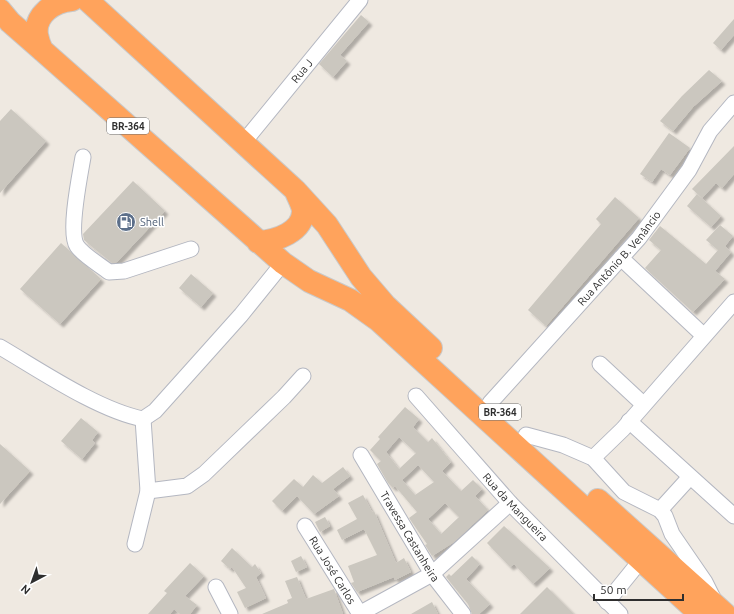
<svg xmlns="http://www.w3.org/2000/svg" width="734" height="614" font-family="Ubuntu,sans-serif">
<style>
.building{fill:#cbc7bf;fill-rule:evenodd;filter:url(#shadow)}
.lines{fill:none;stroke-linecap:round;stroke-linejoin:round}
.minor-casing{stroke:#b4b7c1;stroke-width:17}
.highway-casing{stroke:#c9c9c9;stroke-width:24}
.minor{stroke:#fff;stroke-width:15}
.highway{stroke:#ffa35c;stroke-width:22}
.labels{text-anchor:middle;stroke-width:3;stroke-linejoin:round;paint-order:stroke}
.shield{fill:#fff;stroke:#6d6d6d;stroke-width:1}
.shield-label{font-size:10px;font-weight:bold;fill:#2e2e2e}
.street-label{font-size:11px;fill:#2e2e2e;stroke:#fff}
.service-label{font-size:11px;fill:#4e5e75;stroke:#fff;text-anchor:start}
</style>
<defs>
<filter id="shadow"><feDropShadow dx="3.5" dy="3.5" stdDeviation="1" flood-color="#0004"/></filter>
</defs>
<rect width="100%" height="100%" fill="#efe9e1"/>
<path class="building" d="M361,15L369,22L340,55L347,61L333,77L319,64Z
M734,19V35L721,50L713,43Z
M709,70L722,81L693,107L673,131L660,121L682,96Z
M11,109L46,141L0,193V121Z
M669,133L690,148L670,175L661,169L652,182L640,174Z
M734,146V174L722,188L716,183L702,198L692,189Z
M133,181L165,211L117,262L112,263L84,240L83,234Z
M697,194L721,216L711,227L687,206Z
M615,197L639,218L546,326L528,310L601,224L596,219Z
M720,225L733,236L725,246L731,252L715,271L725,279L693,312L645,268L661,250L649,240L660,226L706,264L718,250L706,240Z
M61,243L101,279L60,324L20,289Z
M191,274L213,293L201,307L179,288Z
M405,407L419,419L413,427L428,442L432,438L451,462L442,471L461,491L473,480L482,489L475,496L488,510L454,542L432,556L425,545L427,544L409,518L417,512L395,486L393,488L388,483L377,464L381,461L370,450L380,439L378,437ZM399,437L416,453L399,469L386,452ZM418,465L434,482L415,495L402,480ZM445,503L459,517L441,534L428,519Z
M81,418L98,432L92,440L95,443L82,459L61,441Z
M0,444L30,471L0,504Z
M343,467L350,476L333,489L339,496L314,514L297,496L282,511L272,501L294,479L303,487L313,475L322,483Z
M363,495L372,512L374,511L396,563L404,558L411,572L395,580L394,577L357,592L351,583L354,582L348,566L377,555L364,529L342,540L337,530L357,519L348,503Z
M325,517L330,526L320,532L315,522Z
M504,526L550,568L533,584L514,564L510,567L487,543Z
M232,548L252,567L255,564L261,573L256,577L266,598L245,608L237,592L246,588L232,567L230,569L221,561Z
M301,556L307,567L296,572L291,561Z
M472,556L480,564L466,579L490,604L479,614H472L468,604L446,577L449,574L451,576Z
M190,563L204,576L185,596L197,605L190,614H180L174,609L170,614H148L167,593L164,591Z
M297,577L306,599L334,589L343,614H262L288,603L287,600L292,598L285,581Z
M547,587L574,614H520Z
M432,602L438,614H411Z"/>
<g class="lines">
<defs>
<g id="minor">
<path id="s1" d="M243,143L360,0"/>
<path d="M83,157C80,175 68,233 77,246C83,255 100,265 109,272L124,271L191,249"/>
<path d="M621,258L703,335"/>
<path d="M0,347C41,371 98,410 143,419L155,411L241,315L283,263"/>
<path d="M600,364L643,404"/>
<path id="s2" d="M416,396L510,503L620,614"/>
<path id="s3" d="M490,403L639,238L689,170L710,131L734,103"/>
<path d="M629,421L734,516"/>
<path d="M526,435L563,445L593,458L624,492L660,510L665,516L672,534L705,582L713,598"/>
<path id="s4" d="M361,455L432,574L463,614"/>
<path d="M593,458L623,429L734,302"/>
<path d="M148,491L187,486L204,474L284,397L303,376"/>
<path d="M660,510L690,477"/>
<path id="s5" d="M305,526L360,614"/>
<path d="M135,544L148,491L143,419"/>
<path d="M216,587L230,614"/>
<path d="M607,602L641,560"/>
<path d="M359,614L432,574L510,503"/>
</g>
<path id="highway" d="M87,0L295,190L327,225L361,277L385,305L431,348
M0,10L10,22L42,50L283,263L309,281L350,300L378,320L700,614
M42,50C40,46 38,40 37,35C34,15 54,1 72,0
M258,242C276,241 304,232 303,210C302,204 298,197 296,192
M598,500L725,614"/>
</defs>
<use href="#minor" class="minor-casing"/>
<use href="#highway" class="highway-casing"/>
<use href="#minor" class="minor"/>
<use href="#highway" class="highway"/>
</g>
<defs>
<symbol id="fuel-disc" viewBox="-11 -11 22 22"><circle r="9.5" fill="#5c6f8a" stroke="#fff"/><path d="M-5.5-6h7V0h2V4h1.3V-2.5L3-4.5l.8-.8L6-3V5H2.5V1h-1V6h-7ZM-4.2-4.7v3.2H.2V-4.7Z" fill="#fff"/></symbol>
</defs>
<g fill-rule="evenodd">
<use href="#fuel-disc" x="115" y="211" width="22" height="22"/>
</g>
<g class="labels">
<g class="shield">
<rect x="107" y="118" width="42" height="16" rx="3"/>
<rect x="479" y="404" width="42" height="16" rx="3"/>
</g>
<g class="shield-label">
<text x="128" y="130">BR-364</text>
<text x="500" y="416">BR-364</text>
</g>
<g class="street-label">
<text dy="4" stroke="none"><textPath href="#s1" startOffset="93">Rua J</textPath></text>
<text dy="4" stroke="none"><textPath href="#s3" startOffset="194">Rua Antônio B. Venâncio</textPath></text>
<text dy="4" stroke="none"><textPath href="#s2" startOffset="149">Rua da Mangueira</textPath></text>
<text dy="4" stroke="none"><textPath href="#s4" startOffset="95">Travessa Castanheira</textPath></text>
<text dy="4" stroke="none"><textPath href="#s5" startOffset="52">Rua José Carlos</textPath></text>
</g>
<g class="service-label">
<text x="140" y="226">Shell</text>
</g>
</g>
<g transform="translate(32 582) rotate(221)" stroke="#ffffff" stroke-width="3" paint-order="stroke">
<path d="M0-3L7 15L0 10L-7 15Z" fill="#2e2e2e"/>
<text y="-6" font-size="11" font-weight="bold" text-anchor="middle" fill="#2e2e2e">N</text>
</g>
<path d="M594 594v6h89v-6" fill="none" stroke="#2e2e2e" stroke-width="2"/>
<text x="600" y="594" font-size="12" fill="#2e2e2e" stroke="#ffffff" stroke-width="3" paint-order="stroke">50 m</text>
</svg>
